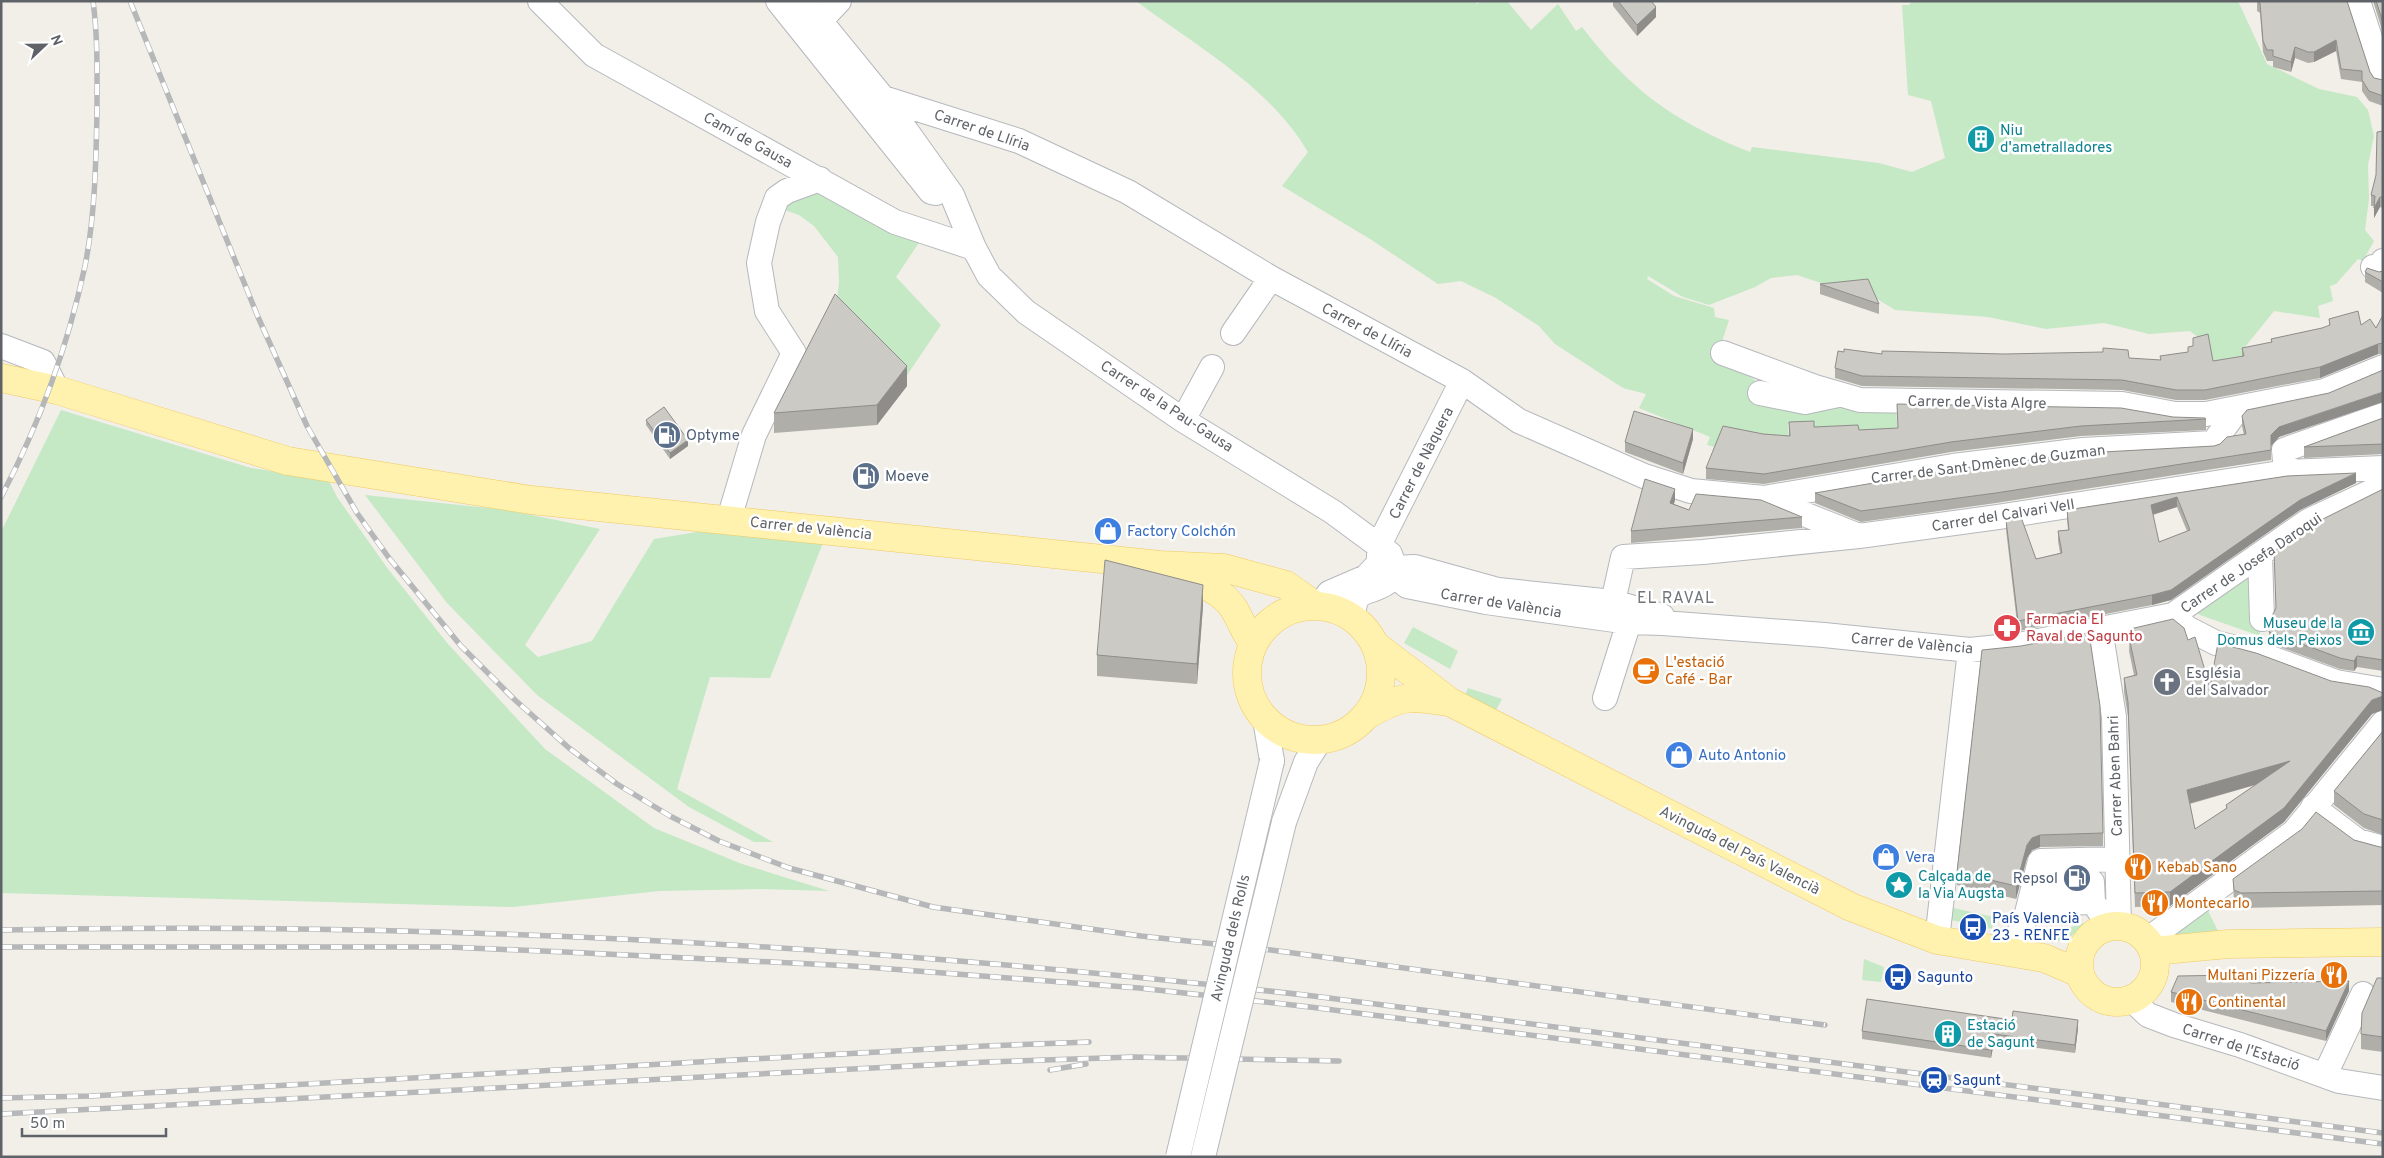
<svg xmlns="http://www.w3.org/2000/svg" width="2384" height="1158" font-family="Overpass,sans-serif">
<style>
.green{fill:#c5e8c5}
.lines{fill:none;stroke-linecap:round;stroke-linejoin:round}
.minor-casing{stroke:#b5b8bc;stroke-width:26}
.major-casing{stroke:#f2c960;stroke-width:29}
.minor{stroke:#fff;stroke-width:24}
.major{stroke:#fff2af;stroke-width:28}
.rail-casing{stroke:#b6b7b8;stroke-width:5.5}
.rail{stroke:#fff;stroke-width:4;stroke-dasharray:11;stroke-linecap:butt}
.minor-bridge-casing{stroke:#b5b8bc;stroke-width:26;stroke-linecap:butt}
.minor-bridge{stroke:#fff;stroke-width:24}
.wall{fill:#afaea9;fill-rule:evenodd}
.shaded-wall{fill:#8f8d8a}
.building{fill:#cccac5;stroke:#8f8d8a;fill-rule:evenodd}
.labels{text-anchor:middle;stroke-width:5;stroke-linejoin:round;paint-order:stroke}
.street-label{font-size:15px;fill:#5f6368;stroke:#fff}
.culture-label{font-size:15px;fill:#0d838f;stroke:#fff;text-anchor:start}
.service-label{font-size:15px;fill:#4e5e75;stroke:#fff;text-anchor:start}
.shop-label{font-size:15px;fill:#366cbe;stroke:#fff;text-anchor:start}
.health-label{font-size:15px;fill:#be3a42;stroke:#fff;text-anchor:start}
.food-label{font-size:15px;fill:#c56008;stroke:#fff;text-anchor:start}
.worship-label{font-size:15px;fill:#5b616d;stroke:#fff;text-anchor:start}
.transit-label{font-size:15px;fill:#164399;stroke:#fff;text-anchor:start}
.neighbourhood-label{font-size:16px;letter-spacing:1px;fill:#70757a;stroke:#fff}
</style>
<rect width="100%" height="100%" fill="#f1efe8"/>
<path class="green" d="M1136,1H1475L1477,4L1481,1H1507L1531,30L1558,4L1576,31L1582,27C1630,90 1676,123 1750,152L1752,147L1879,163L1912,172L1945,158L1931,101L1908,95L1902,5H1909L1912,1H2238L2267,64L2319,89L2357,97L2368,110L2374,136L2368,165L2369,199L2365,230L2374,241L2363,261L2358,259L2336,284L2330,286L2333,301L2318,306L2320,318L2274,311L2245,347V356L2211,361L2208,345L2190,331L2149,334L2104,323L2046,329L1988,317L1895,310L1848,281L1824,284L1797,275L1771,278L1755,287L1709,305L1683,297L1648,276L1647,279L1674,296L1714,308L1715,317L1729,320L1716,360L1754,379L1762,396L1828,408H1896L1898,438L1866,440L1788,424L1789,440L1718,448L1707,445L1710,437L1639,408L1646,394L1623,388L1555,344L1539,326L1496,298L1461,281L1438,284L1370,239L1282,186L1308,152C1269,86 1196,46 1136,1Z
M820,179L922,238L896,277L941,325L903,381L835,315L839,282L838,257L814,226L799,215L774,206Z
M61,410L251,468L328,479L337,497L388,569L448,644L545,749L654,828L742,864L829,891L762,889L659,891L513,907L1,893V532Z
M365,495L507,510L600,529L525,645L538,657L592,641L654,539L697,532L826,535L770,678L710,677L677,789L773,842H754L689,807L537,695L447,603Z
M2245,574L2261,594L2260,636L2200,615L2196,612Z
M1413,627L1458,651L1450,669L1404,643Z
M1468,688L1502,699L1495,712L1464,697Z
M1949,907L1994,917L1992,929L1951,920Z
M2206,907L2220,935L2173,940L2174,930Z
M2087,922L2069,938L2051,943L2053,933Z
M1864,959L1884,967L1881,982L1862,980Z"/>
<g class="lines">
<defs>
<path id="minor" d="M540,1L594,55L895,222L974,248
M778,1L931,192L936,193
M804,1L883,98L952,195L974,248L989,276L1026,312L1183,420L1333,512L1390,554L1395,568C1393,572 1391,579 1388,582C1367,597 1355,584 1353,618
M2358,1L2383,78
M820,21L839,1
M883,98L1019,141L1128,192L1271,278L1462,381L1519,421L1644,476L1691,491L1764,498L1859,536
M2373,267L2378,269L2383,261
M1233,333L1271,278
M1,346L43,362L57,390
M1723,353L1815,387L1860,400L2122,404L2175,414H2206L2324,391L2383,367
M1760,393L1805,402L1838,395
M1183,420L1212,367
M2286,472L2284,450L2383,415
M1764,498L1953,466L2083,450L2213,443L2238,409
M729,519L754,435L794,353L767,311L759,263L768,222L777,198L787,191L820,179
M2260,556L2262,619
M1613,602L1623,557L1703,552L1859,536L1998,517L2286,472L2383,468
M1321,604L1329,593L1366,577L1379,563V545L1462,381
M2173,615L2187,628L2216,643L2260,654L2336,682L2383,690
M1663,623L1662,616L1613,602L1498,590L1415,567L1395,568L1401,581L1407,586L1486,602L1629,622L1663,623L1824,635L1970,650L2018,645L2173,615L2308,521L2383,486
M2100,628L2114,717L2119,926
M1605,698L1629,622
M1265,719L1272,761
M2313,807L2358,841L2383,848
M1284,822L1306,762L1320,740
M2035,883L2092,882L2093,902L2111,928
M2032,900L2063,903L2093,902
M1937,940L1970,650
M2147,940L2294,832L2383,723
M2000,951L2018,935L2026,917L2040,861L2118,859
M2132,1000L2148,1015L2174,1025L2240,1045L2339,1081L2383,1088
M2325,1075L2363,994"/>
<path id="major" d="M1,378L57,390L288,461L531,500L1160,565L1224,568L1286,585L1314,605
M1175,571C1193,579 1224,591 1234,609C1241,621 1245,632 1253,644
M1247 673a67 67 0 1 1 134 0a67 67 0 1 1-134 0Z
M1375,645L1450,702L1851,907L1937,940L2044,958L2079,973
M1367,715C1401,695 1410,696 1448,702
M2079 964a38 38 0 1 1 76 0a38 38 0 1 1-76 0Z
M2153,951L2228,944L2383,942"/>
</defs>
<use href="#minor" class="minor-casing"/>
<use href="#major" class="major-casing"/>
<use href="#minor" class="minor"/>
<use href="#major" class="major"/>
<defs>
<path id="rail" d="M130,1L258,317L307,426L357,513L389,558L461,646L515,700L569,748L617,784L670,816L719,841L789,868L933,907L1141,936L1271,950L1825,1025
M1,497C39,425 68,345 85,266C95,216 96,162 97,111C97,74 98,38 93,1
M1,930C439,921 878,946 1313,996L2383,1133
M1,947H448L565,952L852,966L1139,988L1310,1007L2383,1144
M1050,1070L1086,1064
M1,1098L91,1096L985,1046L1089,1042
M1,1114L987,1062L1133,1057L1339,1061"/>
</defs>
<use href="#rail" class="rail-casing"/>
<use href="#rail" class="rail"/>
<defs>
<path id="minor-bridge" d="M1178,1157L1272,761
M1203,1157L1284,822"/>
</defs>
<use href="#minor-bridge" class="minor-bridge-casing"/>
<use href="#minor-bridge" class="minor-bridge"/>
</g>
<path class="wall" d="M1613,1H1651L1656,17L1637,36L1613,6Z
M2257,1H2347L2370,72L2374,78L2383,80V106L2369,101L2362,91V82L2341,79L2336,51L2314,62L2308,63L2295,58L2291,72L2273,67V61H2267L2263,52L2260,13L2257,11Z
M2373,1H2383V33Z
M2383,131V208L2380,207L2374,218V206H2371V195L2376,175Z
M2383,271V293L2365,282V272H2379Z
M1820,284L1879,304V314L1820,294Z
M2383,315V354H2378L2320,378L2205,400H2176L2122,390L1862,386L1835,378V368L1882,354L2129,358L2160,360L2188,352L2193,347V338L2213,361L2242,357V348L2271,343V339L2322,328L2329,326V319L2376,328Z
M907,386L877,425L774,433V413Z
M2329,393L2279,437L2271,446V460L1996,503L1861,522L1815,503V493L2214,446L2244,435L2242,426V416Z
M1897,404L2206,419V430L2081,436L1951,452L1764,484L1706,479V468L1763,434L1789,436V422L1814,427L1859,430L1898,428Z
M2383,418V454L2304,458V447Z
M646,420L688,446L670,459L646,425Z
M1693,439L1683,474L1625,452V442Z
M2287,476L2356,483L2300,510L2171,600L2152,605L2018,631L2006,530V520L2036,559L2060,553L2058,541V531L2068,530L2067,520V510ZM2177,507L2187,531L2159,542L2153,515Z
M2383,489V671L2357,667L2354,671L2340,669L2269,643V632Z
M1675,500L1674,504L1689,510L1802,517V528L1631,543V531Z
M1203,606L1197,684L1097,676V655Z
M2130,629L2188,640L2210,687L2372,714L2284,822L2170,906L2135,907L2128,717L2124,692V678L2134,675L2129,651ZM2255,785L2226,805V809L2195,829L2190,804Z
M1982,650L2103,833V846L2040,847L2032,850L2027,858L2016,899L1957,885V872Z
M2383,731V835L2364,828L2334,805V791Z
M2354,840L2380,847H2383V905L2241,908L2234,904L2233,879Z
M2383,978V1052L2361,1049V1034Z
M2251,983L2349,991L2326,1041L2171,1002V992Z
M2012,1020L2078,1028L2075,1053L1994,1042L1991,1058L1862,1039V1031Z"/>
<path class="shaded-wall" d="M1656,7V17L1637,36V25Z
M2336,40V51L2314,62V52Z
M2295,47V58L2291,72V62Z
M2380,197V207L2374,218V208Z
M2378,344V354L2320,378V367Z
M907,366V386L877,425V405Z
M2383,392V402L2279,437L2271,446V435L2279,427Z
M1693,429V439L1683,474V463Z
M688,440V446L670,459V453Z
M2356,473V483L2300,510L2171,600L2152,605V595L2300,500Z
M1675,489V500L1670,515V503Z
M2177,497V507L2151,515V505Z
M1203,585V606L1197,684V664Z
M2357,656V667L2354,671V661Z
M2383,696V710L2372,714L2284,822L2170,906V892L2372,700Z
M2290,761V775L2187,804V790Z
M2040,835V847L2032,850L2027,858L2016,899V886L2027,845L2032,838Z
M2349,981V991L2326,1041V1031Z
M2078,1020V1028L2075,1053V1045Z
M1994,1034V1042L1991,1058V1050Z"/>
<path class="building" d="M1618,1H1651L1656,7L1637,25Z
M2257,1H2347L2370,72L2374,78L2383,80V96L2369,91L2362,80V71L2341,69L2336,40L2314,52H2308L2295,47L2291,62L2273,56V50H2267L2263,41L2260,3Z
M2376,1H2383V22Z
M2383,131V197H2380L2374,208L2375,196L2371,195L2376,175L2377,132Z
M2367,268L2379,272L2383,271V282L2365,272Z
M1868,279L1879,304L1820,284Z
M835,294L907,366L877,405L774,413Z
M2358,311L2361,325L2370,319L2376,328L2383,315V343L2378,344L2320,367L2205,390H2176L2122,380L1862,376L1835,368L1838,351L1844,352V349L1882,354V351L2004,354L2103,352V348L2128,350L2129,358L2161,360L2160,356L2188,352V347L2193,346V338L2208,334L2213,361L2244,356L2242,348L2272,342L2271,339L2322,328L2330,325L2329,319Z
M2383,370V392L2279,427L2271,435V450L1996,493L1861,511L1815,493L1955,469L2084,453L2214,446L2220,444L2227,437L2246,434L2242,416L2247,410L2329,393Z
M1897,404L2121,408L2173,417L2205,418L2206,419L2081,426L1951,442L1764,474L1706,468L1723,426L1763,434L1790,436L1789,422L1814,421V427L1858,425L1859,430L1898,428Z
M664,407L688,440L670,453L646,420Z
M1634,411L1693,429L1683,463L1625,442Z
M2383,418V444L2304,447Z
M2356,473L2300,500L2171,590L2152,595L2018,621L2006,520L2021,517L2036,559L2062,553L2058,531L2069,530L2067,510L2287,476ZM2177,497L2190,530L2159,542L2151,505Z
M1645,479L1675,489L1670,503L1689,510L1696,494L1761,500L1802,517L1631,531Z
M2383,489V660L2357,656L2354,661L2340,658L2269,632L2270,620L2276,608L2274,551L2315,523Z
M1105,560L1203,585L1197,664L1097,655Z
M2173,619L2184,628L2188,640L2195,637L2210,687L2218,643L2256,653L2331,681L2369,687L2383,693V696L2372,700L2284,808L2170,892L2135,893L2128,702L2124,678L2137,675L2129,637L2131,636L2130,629ZM2290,761L2226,805L2227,808L2195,829L2187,790Z
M2089,633L2100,706L2103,833L2040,835L2032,838L2027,845L2016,886L1957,872L1982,650L2021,646Z
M2383,731V820L2364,814L2334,791Z
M2316,812L2354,840L2380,847H2383V891L2241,893L2234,890L2233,879L2302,829Z
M2236,975L2251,983L2349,981L2326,1031L2171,992L2178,976Z
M2377,978H2383V1037L2361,1034L2362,1013Z
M1867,999L2012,1020L2013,1011L2078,1020L2075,1045L1994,1034L1991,1050L1862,1031Z"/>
<defs>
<symbol id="building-disc" viewBox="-11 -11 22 22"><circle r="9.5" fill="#0f9aa8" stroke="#fff"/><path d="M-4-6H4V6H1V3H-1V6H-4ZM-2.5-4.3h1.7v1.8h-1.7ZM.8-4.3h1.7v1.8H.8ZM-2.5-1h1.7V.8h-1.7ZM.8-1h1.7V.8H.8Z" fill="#fff"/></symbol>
<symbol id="fuel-disc" viewBox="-11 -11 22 22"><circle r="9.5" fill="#5c6f8a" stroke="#fff"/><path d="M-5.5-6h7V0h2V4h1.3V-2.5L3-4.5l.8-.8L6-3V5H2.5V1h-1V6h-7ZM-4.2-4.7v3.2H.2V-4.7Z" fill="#fff"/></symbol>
<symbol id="shop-disc" viewBox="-11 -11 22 22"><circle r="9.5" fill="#3f7fe0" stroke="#fff"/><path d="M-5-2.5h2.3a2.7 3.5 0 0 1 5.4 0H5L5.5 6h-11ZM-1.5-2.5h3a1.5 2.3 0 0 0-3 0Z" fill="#fff"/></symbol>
<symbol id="pharmacy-disc" viewBox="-11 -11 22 22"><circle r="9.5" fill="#e0444e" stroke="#fff"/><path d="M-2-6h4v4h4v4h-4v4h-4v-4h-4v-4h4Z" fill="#fff"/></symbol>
<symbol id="museum-disc" viewBox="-11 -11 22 22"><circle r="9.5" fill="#0f9aa8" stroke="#fff"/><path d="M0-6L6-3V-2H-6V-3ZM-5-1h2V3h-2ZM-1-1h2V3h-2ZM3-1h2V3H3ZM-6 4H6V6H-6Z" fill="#fff"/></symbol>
<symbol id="cafe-disc" viewBox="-11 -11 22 22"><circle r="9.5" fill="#e8710a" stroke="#fff"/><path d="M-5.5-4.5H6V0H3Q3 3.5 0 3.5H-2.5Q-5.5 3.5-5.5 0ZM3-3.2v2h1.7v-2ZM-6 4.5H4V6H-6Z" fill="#fff"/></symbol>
<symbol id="church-disc" viewBox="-11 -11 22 22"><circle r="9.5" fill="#6b7280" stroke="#fff"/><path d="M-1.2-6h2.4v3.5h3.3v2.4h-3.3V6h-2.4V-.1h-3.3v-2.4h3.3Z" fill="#fff"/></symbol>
<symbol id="restaurant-disc" viewBox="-11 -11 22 22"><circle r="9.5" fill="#e8710a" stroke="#fff"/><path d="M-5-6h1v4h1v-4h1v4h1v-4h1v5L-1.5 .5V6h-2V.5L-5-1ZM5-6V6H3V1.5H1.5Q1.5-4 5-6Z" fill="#fff"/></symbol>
<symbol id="sight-disc" viewBox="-11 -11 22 22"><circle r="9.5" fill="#0f9aa8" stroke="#fff"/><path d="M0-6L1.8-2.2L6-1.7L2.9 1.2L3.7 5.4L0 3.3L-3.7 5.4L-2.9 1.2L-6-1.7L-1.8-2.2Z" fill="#fff"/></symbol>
<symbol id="bus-disc" viewBox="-11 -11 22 22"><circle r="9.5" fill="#1a4fb4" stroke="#fff"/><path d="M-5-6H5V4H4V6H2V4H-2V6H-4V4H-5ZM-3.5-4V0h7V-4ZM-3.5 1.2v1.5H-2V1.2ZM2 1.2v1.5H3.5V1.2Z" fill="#fff"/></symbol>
<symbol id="station-disc" viewBox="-11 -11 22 22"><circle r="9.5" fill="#1a4fb4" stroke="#fff"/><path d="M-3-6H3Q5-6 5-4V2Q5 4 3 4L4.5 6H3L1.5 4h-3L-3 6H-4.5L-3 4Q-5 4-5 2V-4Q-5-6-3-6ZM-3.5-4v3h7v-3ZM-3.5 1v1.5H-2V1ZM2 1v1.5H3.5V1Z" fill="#fff"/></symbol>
</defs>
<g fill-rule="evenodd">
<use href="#building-disc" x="1965" y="123" width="32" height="32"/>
<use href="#fuel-disc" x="651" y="419" width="32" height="32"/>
<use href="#fuel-disc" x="850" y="460" width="32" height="32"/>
<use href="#shop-disc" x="1092" y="515" width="32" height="32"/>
<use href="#pharmacy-disc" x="1991" y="612" width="32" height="32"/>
<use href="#museum-disc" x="2345" y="616" width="32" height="32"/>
<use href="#cafe-disc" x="1630" y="655" width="32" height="32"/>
<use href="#church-disc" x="2151" y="666" width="32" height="32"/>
<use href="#shop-disc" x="1663" y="739" width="32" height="32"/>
<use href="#shop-disc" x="1870" y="841" width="32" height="32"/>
<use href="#restaurant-disc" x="2122" y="851" width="32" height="32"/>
<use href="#fuel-disc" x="2061" y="862" width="32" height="32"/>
<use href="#sight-disc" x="1883" y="869" width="32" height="32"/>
<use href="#restaurant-disc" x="2139" y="887" width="32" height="32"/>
<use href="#bus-disc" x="1957" y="911" width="32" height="32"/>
<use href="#restaurant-disc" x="2318" y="959" width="32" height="32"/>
<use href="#bus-disc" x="1882" y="961" width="32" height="32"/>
<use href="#restaurant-disc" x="2173" y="986" width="32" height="32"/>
<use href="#building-disc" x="1932" y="1018" width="32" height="32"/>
<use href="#station-disc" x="1918" y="1064" width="32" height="32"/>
</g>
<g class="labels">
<g class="street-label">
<text transform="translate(982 130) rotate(19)" y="5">Carrer de Llíria</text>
<text transform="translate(748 140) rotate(29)" y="5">Camí de Gausa</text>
<text transform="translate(1367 330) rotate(28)" y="5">Carrer de Llíria</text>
<text transform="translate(1977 402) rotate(1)" y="5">Carrer de Vista Algre</text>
<text transform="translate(1167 406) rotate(33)" y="5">Carrer de la Pau-Gausa</text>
<text transform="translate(1421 463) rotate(-63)" y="5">Carrer de Nàquera</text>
<text transform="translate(1988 464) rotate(-7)" y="5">Carrer de Sant Dmènec de Guzman</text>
<text transform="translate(2003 515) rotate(-9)" y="5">Carrer del Calvari Vell</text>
<text transform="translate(811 528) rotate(6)" y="5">Carrer de València</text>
<text transform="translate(2251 563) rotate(-34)" y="5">Carrer de Josefa Daroqui</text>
<text transform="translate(1501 603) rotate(9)" y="5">Carrer de València</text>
<text transform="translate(1912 643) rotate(5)" y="5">Carrer de València</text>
<text transform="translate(2115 776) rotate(-92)" y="5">Carrer Aben Bahri</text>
<text transform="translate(1740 850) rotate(27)" y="5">Avinguda del País Valencià</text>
<text transform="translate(1230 938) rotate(-77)" y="5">Avinguda dels Rolls</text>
<text transform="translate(2241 1047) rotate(18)" y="5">Carrer de l'Estació</text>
</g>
<g class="culture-label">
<text x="2000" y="135">Niu<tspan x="2000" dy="17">d'ametralladores</tspan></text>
<text x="2342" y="628" text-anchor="end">Museu de la<tspan x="2342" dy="17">Domus dels Peixos</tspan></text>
<text x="1918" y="881">Calçada de<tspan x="1918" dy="17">la Via Augsta</tspan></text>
<text x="1967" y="1030">Estació<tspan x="1967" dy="17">de Sagunt</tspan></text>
</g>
<g class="service-label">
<text x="686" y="440">Optyme</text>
<text x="885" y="481">Moeve</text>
<text x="2058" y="883" text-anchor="end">Repsol</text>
</g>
<g class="shop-label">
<text x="1127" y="536">Factory Colchón</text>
<text x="1698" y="760">Auto Antonio</text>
<text x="1905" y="862">Vera</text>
</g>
<g class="health-label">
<text x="2026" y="624">Farmacia El<tspan x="2026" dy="17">Raval de Sagunto</tspan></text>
</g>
<g class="food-label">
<text x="1665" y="667">L'estació<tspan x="1665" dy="17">Café - Bar</tspan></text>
<text x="2157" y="872">Kebab Sano</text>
<text x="2174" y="908">Montecarlo</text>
<text x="2315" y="980" text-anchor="end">Multani Pizzería</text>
<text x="2208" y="1007">Continental</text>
</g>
<g class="worship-label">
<text x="2186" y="678">Església<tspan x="2186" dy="17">del Salvador</tspan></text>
</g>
<g class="transit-label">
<text x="1992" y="923">País Valencià<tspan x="1992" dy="17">23 - RENFE</tspan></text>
<text x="1917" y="982">Sagunto</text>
<text x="1953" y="1085">Sagunt</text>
</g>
<g class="neighbourhood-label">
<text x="1676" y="603">EL RAVAL</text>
</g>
</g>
<rect width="2384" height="1158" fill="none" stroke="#5f6368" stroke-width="5"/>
<g transform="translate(45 45) rotate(68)" stroke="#ffffff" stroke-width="4" paint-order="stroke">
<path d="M0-4L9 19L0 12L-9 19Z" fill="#5f6368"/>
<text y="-8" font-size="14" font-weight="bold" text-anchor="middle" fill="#5f6368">N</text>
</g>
<path d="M22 1128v8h144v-8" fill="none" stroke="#5f6368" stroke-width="2.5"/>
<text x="30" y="1128" font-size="15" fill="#5f6368" stroke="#ffffff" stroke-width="4" paint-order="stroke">50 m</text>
</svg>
